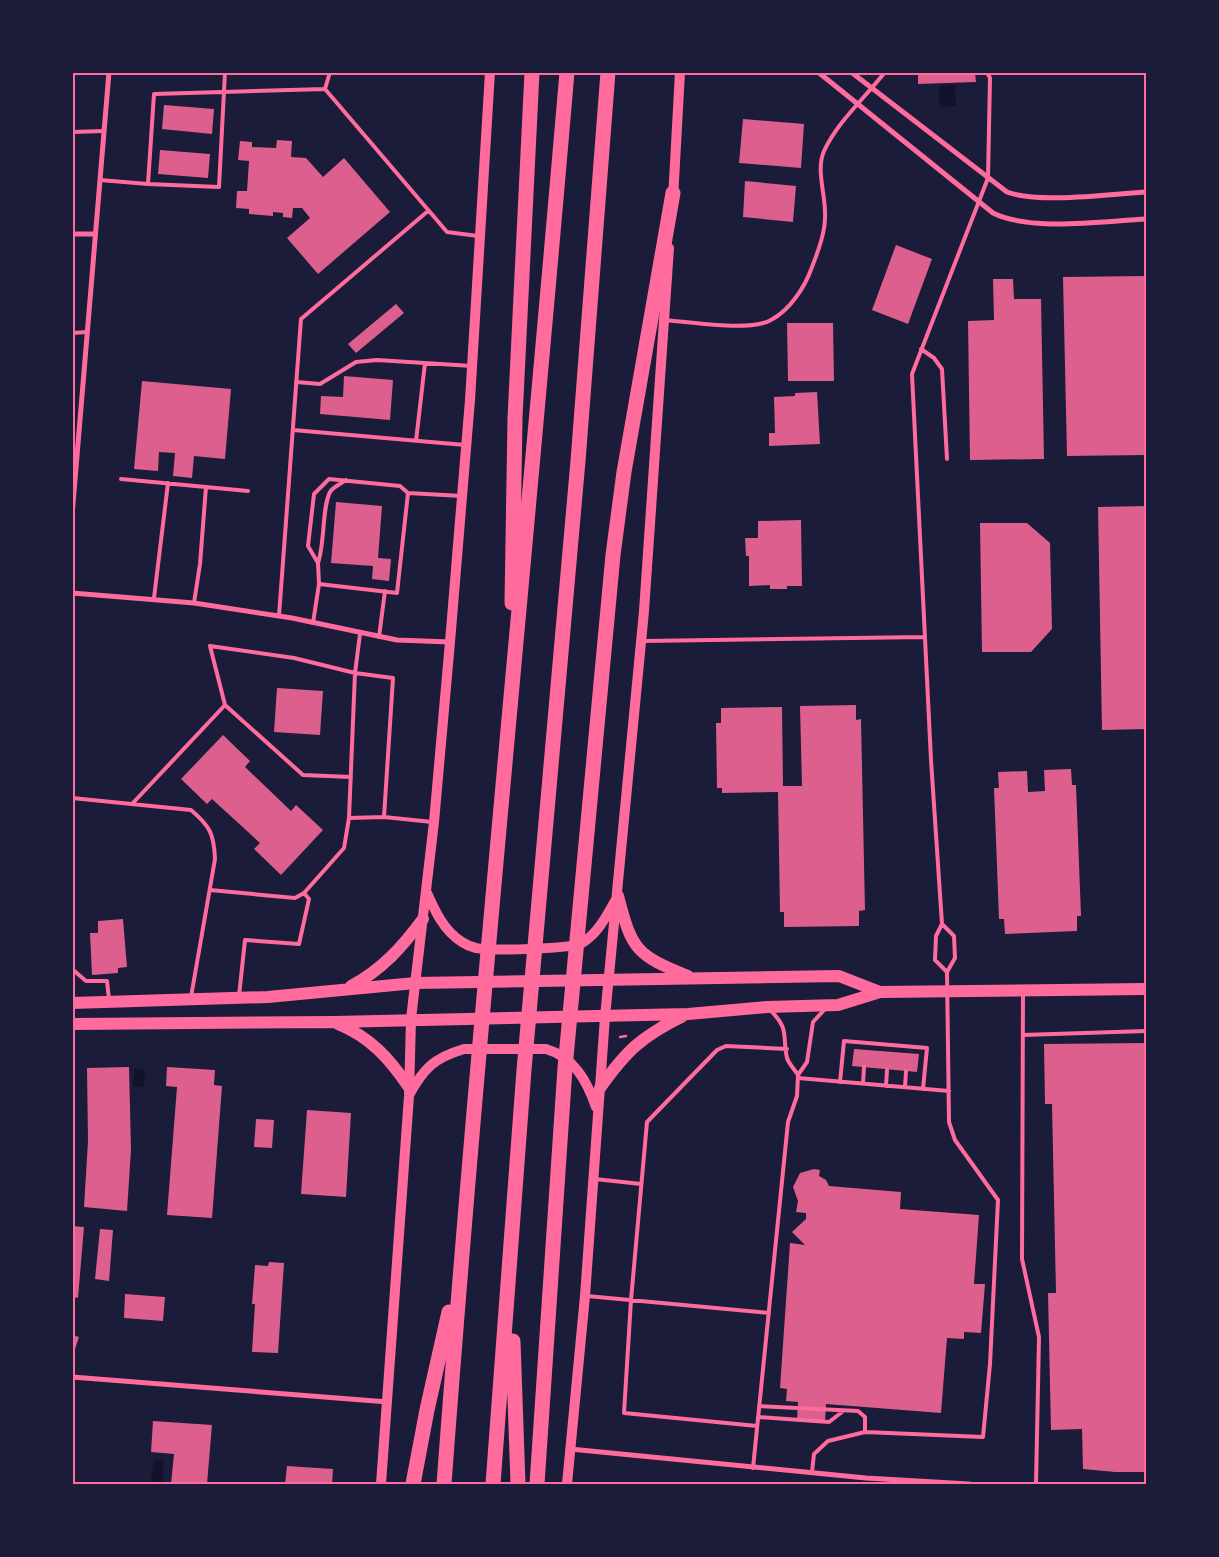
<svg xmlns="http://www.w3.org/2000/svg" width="1219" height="1557" font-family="Figtree,sans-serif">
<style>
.water{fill:#12122b}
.building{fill:#dd5f8e}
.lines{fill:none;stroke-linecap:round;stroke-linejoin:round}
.path{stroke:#ff6b9d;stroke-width:2.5}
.service{stroke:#ff6b9d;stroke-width:4}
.minor{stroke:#ff6b9d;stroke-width:5}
.secondary{stroke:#ff6b9d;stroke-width:10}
.primary{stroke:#ff6b9d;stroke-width:12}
.motorway{stroke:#ff6b9d;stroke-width:15}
.neatline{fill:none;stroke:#ff6b9d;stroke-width:2}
</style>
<rect width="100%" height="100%" fill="#1b1b3a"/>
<path class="water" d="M955,85L956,106L940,107L939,86Z
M135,1069L145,1070L144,1087L133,1086Z
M154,1459L164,1460L162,1482L151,1481Z"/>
<path class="building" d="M918,72H975L976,82L918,84Z
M164,105L214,109L212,134L162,129Z
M743,119L804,124L801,168L739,163Z
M277,140L292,141L291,157L306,158L323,177L344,158L390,212L318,274L287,238L310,218L302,208H293L292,218L283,217V213L273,212V216L249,214V209L236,208L237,191H247L249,161L238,160L240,141L252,142V147L276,148Z
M160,150L210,154L208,178L158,174Z
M745,181L796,186L793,222L743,217Z
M896,245L932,259L908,324L872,310Z
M1146,276V455L1067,456L1063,277Z
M993,279H1013L1014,299H1041L1044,459L970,460L968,321L994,320Z
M396,304L404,313L356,353L348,344Z
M787,323H833L834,381H788Z
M344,376L393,380L390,420L320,414L321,396L343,397Z
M142,381L231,389L225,459L194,456L192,478L173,476L175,453L159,452L158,471L134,469Z
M817,392L820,444L769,446V433H775L774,397L795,396V393Z
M336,502L382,506L378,558L391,559L389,581L372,579L373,566L331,563Z
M1146,506V729L1102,730L1098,507Z
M801,520L802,586H787V589H770V585L749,586V556H746L745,538H758V521Z
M980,523H1027L1050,543L1052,629L1031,652H982Z
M277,688L323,691L320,735L274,732Z
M856,705V720L861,719L865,910L859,911V926L784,927V912H780L778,792L722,793V788H717L716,723H721V708L782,707L783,786H802L800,706Z
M223,735L250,761L245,767L291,811L296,805L323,830L281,875L254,849L260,843L212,799L207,804L181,779Z
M1071,769L1072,785H1076L1081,916H1077V931L1005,934L1004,919H999L994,788H999L998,772L1027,771L1028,792L1045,791L1044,770Z
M123,919L127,967L118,968V973L92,975L90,933H98V921Z
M1146,1043V1472H1115L1083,1469L1082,1429L1051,1430L1048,1293H1056L1052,1104H1045L1044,1044Z
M854,1049L919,1054L917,1072L852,1066Z
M129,1067L131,1150L127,1211L84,1207L88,1141L87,1068Z
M167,1067L215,1070L214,1085L222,1086L212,1218L167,1215L177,1087L166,1086Z
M307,1110L351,1113L346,1197L301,1194Z
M256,1119L274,1120L272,1148L254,1147Z
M814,1169L820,1170L819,1176L826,1180L829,1186L901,1192L900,1209L979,1215L974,1284H985L981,1333L964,1332V1339L947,1338L941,1413L826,1404L825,1422L797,1420L798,1402L786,1401L787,1389L780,1388L790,1243L805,1245L792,1232L806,1219V1213L796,1212L798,1201L793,1187L800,1173Z
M72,1226L84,1227L78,1298L72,1297Z
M100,1229L113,1230L109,1281L95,1279Z
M269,1262L284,1263L278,1353L252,1352L255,1304H252L255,1265L268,1266Z
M125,1294L165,1297L163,1321L124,1318Z
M72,1335L79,1337L73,1355H72Z
M153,1421L212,1425L207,1484H171L174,1454L151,1452Z
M287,1466L333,1469L332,1484H285Z"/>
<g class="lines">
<path class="path" d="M620,1037L626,1036"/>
<path class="service" d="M325,89L330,72
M72,132L104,131
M100,180L148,184L154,94L325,89L447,232L478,236
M148,184L219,187L225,72
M665,320C690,322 750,332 771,320C790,310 805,287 812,267C819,249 826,230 825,212C825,193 816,169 824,151C838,121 865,98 885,72
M72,333L87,332
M921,349L934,358L942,369L947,459
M296,382L320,384L356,362L377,360L472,366
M293,430L465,445
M416,441L425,363
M121,479L248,491
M408,493L462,496
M318,563C325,543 322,507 330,492C333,487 341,484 346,480
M154,598L168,483
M194,603L200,564L206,487
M279,616L301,319L428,211
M313,623L319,584L318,563L308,546L314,494L329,479L400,486L408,493L397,593L319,584
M379,637L385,591
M643,641L925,637
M225,705L303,775L351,777
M72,798L191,810C210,826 214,834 215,859L191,997
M132,804L225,705L210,646L294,658L355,673L393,678L384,817
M349,818L384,817L432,822
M210,890L295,898L304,893L344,848L349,818L355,673L360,634
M72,969L86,981H107L109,999
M947,972L935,960L936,936L942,924L931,760L912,374L988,178L990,78L987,72
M1023,992L1022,1259L1039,1337L1036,1484
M239,996L245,940L299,944L309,899L304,893
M770,1010C790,1029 782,1036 787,1058C789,1064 795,1070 798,1075
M1023,1035L1146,1031
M798,1078L949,1091
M840,1082L844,1041L927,1048L923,1089
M863,1084L864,1067
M886,1086L887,1070
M905,1087L906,1071
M595,1179L641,1184
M587,1296L769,1313
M759,1406L858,1411L865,1417V1432
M758,1417L829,1422L842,1412
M757,1426L624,1413L631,1300L647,1122L717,1050L726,1046L787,1049
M753,1468L788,1122L797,1096L798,1075L807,1062L813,1022L825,1009
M812,1472L814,1454L828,1441L865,1432L983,1437L990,1364L998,1200L955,1140L949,1122L947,972L955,958L954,936L942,924"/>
<path class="minor" d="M818,72L993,213C1031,232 1103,221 1146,219
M851,72L1007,192C1038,204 1111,194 1146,192
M72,234H95
M72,516L109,72
M72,593L194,603L292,618L397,640L450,642
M72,1377L388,1402
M570,1449L866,1478L969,1484"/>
<path class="secondary" d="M673,199L680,72
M427,893C435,911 444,931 462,942C465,944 471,947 476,948C489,951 572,949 582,943C598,933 606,917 615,901
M409,1095C424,1068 434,1058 464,1049H546C574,1057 587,1081 596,1107
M381,1484L409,1096L411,1019L434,822L450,642L470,400L490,72
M567,1484L585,1296L605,1017L644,611L669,248"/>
<path class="primary" d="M618,896C632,950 636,955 688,976
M351,986C382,970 403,946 423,919
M72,1003L268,997L415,983L839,976L880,992
M72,1024L334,1022L688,1014L767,1007L838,1005L880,992L1146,989
M338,1024C370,1037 389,1058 408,1086
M600,1088C626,1051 642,1036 683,1016"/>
<path class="motorway" d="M512,603L515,418L532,72
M513,1341L518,1484
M413,1484L427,1410L449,1312
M444,1484C479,1013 527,543 567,72
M493,1484L524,1070L578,461L608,72
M537,1484L565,1068L613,555L624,472L673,193"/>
</g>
<rect width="1219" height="1557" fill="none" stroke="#1b1b3a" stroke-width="148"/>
<rect x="74" y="74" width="1071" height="1409" class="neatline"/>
</svg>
